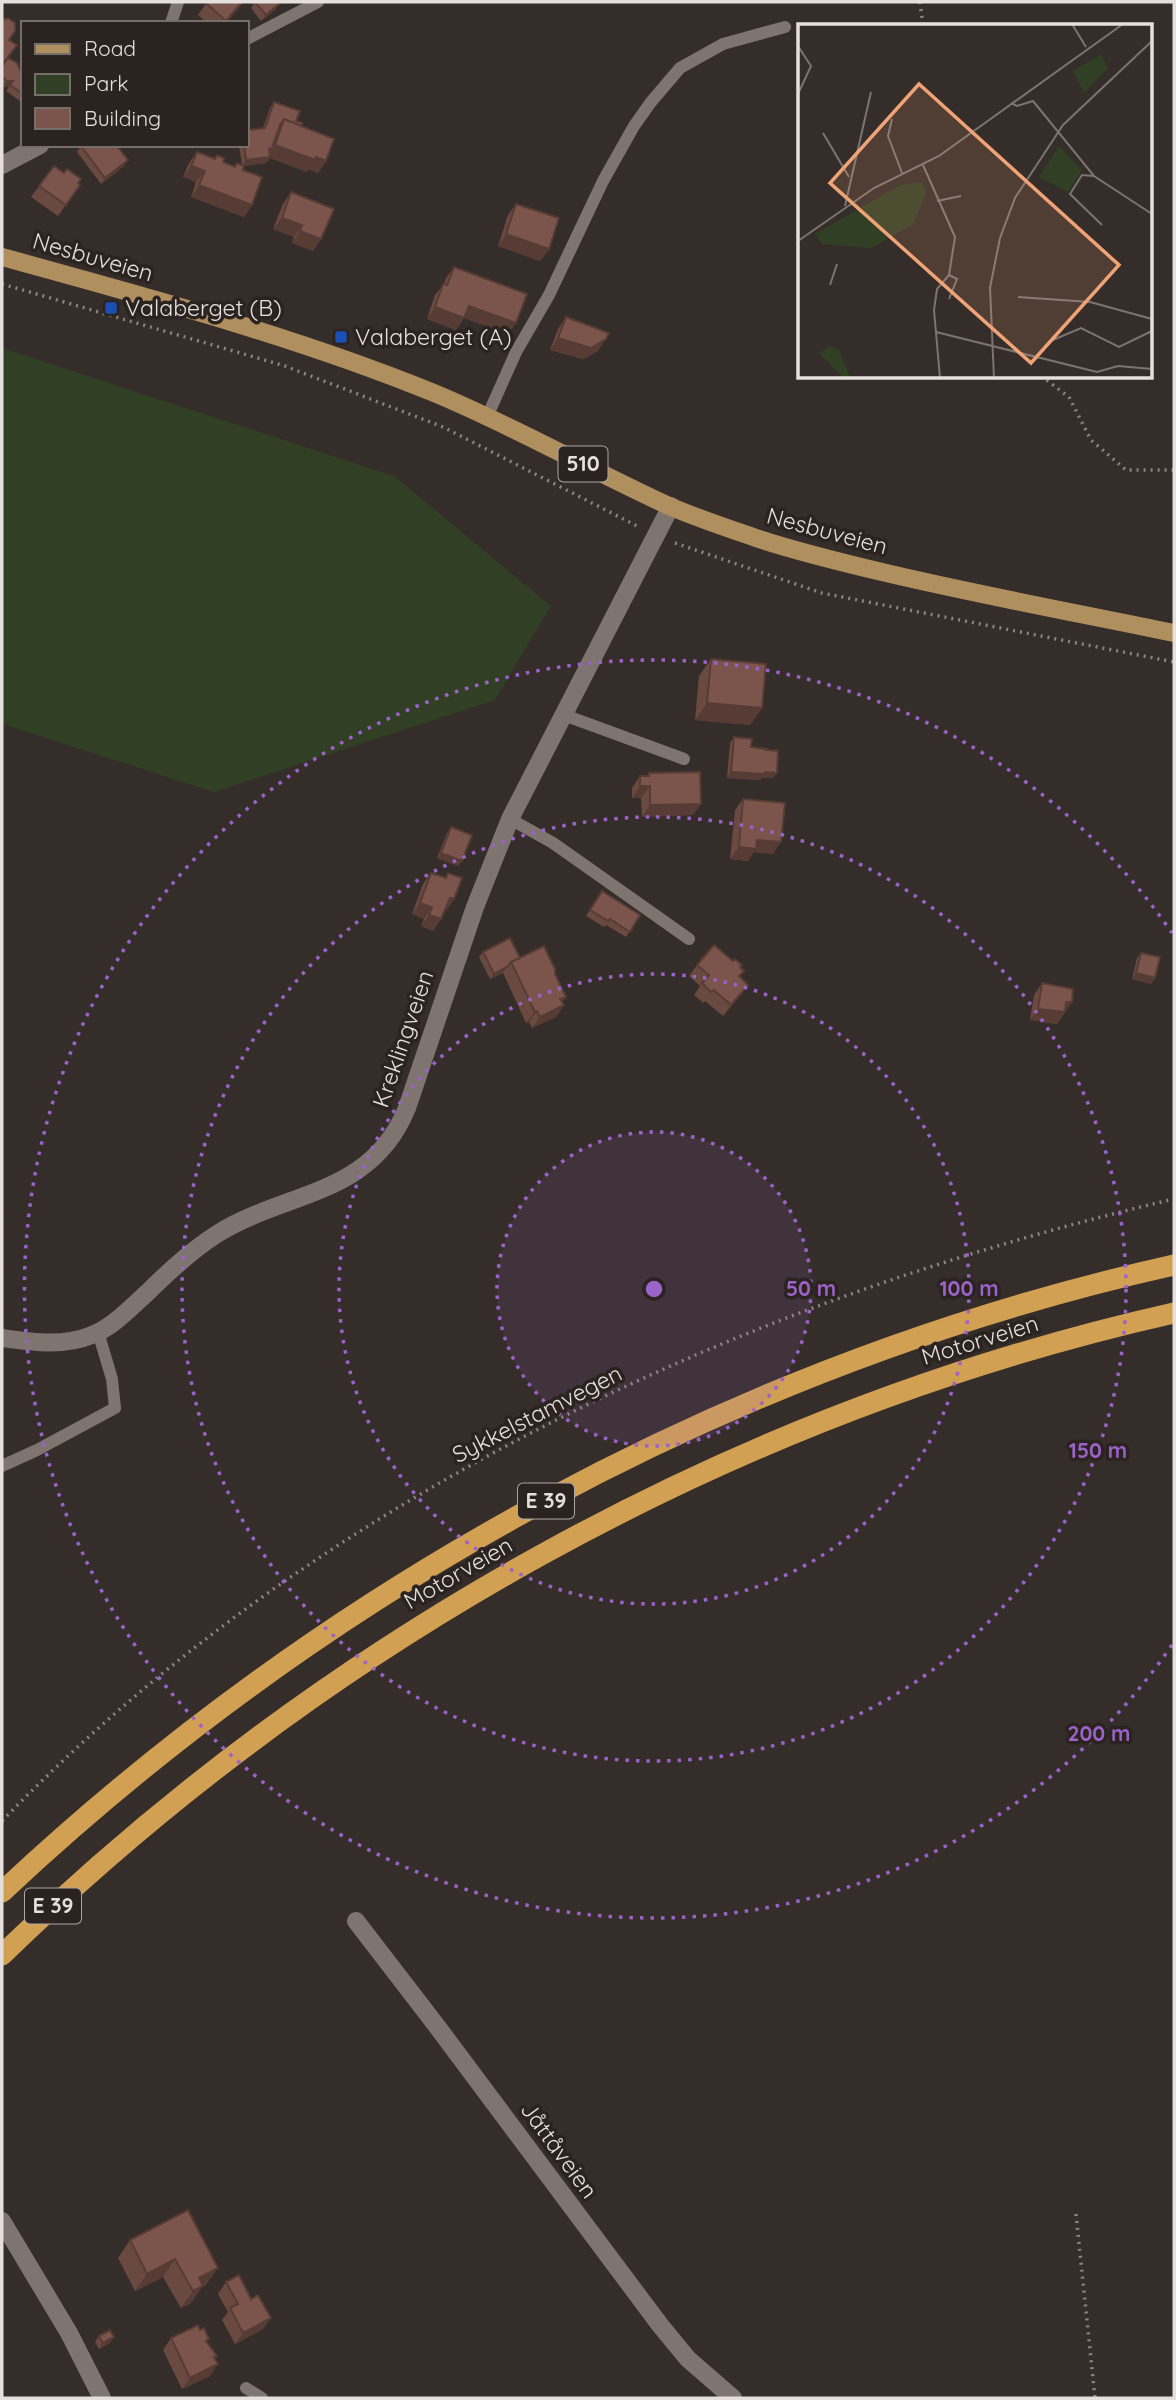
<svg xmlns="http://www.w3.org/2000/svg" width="1176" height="2400" font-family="Quicksand,sans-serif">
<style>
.green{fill:#313f25}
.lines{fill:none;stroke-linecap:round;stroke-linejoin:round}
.path{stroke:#8c8683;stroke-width:3.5;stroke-dasharray:2 5;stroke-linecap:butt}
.service{stroke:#7e7571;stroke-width:12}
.minor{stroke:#7e7571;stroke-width:18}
.primary{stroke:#b08f5e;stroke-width:18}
.motorway{stroke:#d1a052;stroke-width:21}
.wall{fill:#6a4941}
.shaded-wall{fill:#563c35}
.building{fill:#7b554c;stroke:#563c35;stroke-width:2}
.ring{fill:none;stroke:#9b62c8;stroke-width:3.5;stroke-dasharray:3.5 7}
.transit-dot{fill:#1a4fb4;stroke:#2a231f;stroke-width:2.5}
.labels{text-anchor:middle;stroke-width:7;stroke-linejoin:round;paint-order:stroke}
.shield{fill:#2a231f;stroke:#ada7a4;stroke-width:2}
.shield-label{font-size:21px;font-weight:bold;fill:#e5e0dd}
.street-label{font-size:23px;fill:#e5e0dd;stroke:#2a231f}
.poi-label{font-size:23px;fill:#e5e0dd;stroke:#2a231f;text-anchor:start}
.inset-road{fill:none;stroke:#7b7571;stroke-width:2}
.view{fill:#efa377;fill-opacity:0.15;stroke:#efa377;stroke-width:3.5}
.inset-edge{fill:none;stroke:#e5e0dd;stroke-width:3.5}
.centre{fill:#9b62c8;stroke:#2a231f;stroke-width:3.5}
.ring-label{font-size:21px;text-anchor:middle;font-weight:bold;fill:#9b62c8;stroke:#2a231f;stroke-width:7;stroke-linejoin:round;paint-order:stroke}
</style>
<rect width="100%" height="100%" fill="#342d29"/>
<path class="green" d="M2,348L394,476L551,606L495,700L214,792L2,724Z"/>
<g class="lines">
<path class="path" d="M920,2L923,26
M2,284L285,366L443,427L639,527
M1041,376L1069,397L1091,440L1126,470H1174
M675,543L822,593L1174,662
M2,1821C313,1498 743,1300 1174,1199
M1076,2214L1095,2398"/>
<path class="service" d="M171,23L178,2
M247,39L318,2
M487,417L516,352L549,295L603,181L634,126L651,102L680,68L723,44L785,27
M564,715L684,759
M510,819L553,843L689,939
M2,1466L37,1450L115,1408L112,1379L98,1332
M246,2388L262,2398"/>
<path class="minor" d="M2,165L40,145
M2,1338C31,1342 63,1347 92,1335C113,1327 130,1308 147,1293C168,1272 192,1250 217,1234C285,1191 371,1197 407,1108L475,907L510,819L671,506
M356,1921L436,2025L660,2325L688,2359L733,2398
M2,2221L69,2333L102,2398"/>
<path class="primary" d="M2,257C147,297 294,336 434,393C514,426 590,470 669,506C697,518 727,528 756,538C798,552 840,562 882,572C979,595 1077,613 1174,633"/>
<path class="motorway" d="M2,1892C328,1586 736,1363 1174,1265
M2,1955C325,1641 734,1412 1174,1313"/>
</g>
<path class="wall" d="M207,2H244L226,23H207L198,15Z
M255,2L280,3L276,9L261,21L251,8Z
M2,20L9,40L8,58L21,72L23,70V97L20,101L6,91L9,87L2,86Z
M274,102L301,126L326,161L318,173L308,169L307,172L270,158L266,163L244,166L243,170L252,205L244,217L191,197L196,182L183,177L189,163L197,152L215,158L217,155L223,162L234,166L237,163L242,165L239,145H247L263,128L270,108Z
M81,146L124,166L101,184L77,152Z
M54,166L80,185L58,216L31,197Z
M291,192L321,239L313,251L292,243L294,237L273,229L283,204Z
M516,204L549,249L540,261L498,246L508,215Z
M454,267L508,334L464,318L456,330L427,319L435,295L444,284L446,278Z
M566,317L598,351L583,359L550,350L558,329Z
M711,659L762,708L750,725L695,720L699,676Z
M734,737L751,747L773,778H762L760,780L727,778L730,743Z
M649,773L701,804L693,815L642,817L641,798H632V788L640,776H647Z
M743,799L773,854L754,852L748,861L730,859L735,810Z
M451,827L462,861L458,866L437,858L447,833Z
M431,873L445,877L448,873L454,899L446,911L445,910L433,931L421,926L424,919L412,914L423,884Z
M602,891L640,915L626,937L606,925L604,927L586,916Z
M483,952L520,958L555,974L566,997L562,1002L564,1005L556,1017L532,1028L529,1022L526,1023L503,973L490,979L479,957Z
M1141,953L1155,978L1151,984L1132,979L1137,958Z
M697,965L740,967L744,971L740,977L748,985L740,996L723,1016L705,1001L703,1003L694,995L700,986L689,976Z
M1042,983L1072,1002L1057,1024L1030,1020L1034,995Z
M188,2210L206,2285L202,2287L191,2303L181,2308L163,2277L135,2291L118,2258L130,2240Z
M226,2282L271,2318L262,2330L235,2344L222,2320L228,2312L218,2294Z
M200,2330L209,2339L207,2342L215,2359L210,2376L182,2389L163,2350L171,2338Z
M99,2336L110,2343L99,2349L95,2342Z"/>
<path class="shaded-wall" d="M242,2H244L226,23H224Z
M280,3L276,9L261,21L266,15Z
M7,81H13L9,87H2Z
M275,145L316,157L326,161L318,173L308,169L307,172L270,158L266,163L242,166L246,160L267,157Z
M128,160L124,166L101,184L105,178Z
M191,166L205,171L196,182L183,177Z
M199,185L252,205L244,217L191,197Z
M282,218L302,225L294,237L273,229Z
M300,231L321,239L313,251L292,243Z
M506,234L549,249L540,261L498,246Z
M469,306L516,323L508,334L464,318L456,330L427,319L435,307Z
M558,338L606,339L598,351L583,359L550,350Z
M707,703L762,708L750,725L695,720Z
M731,772H765L777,773L773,778H762L760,780L727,778Z
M640,786H650L641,798H632Z
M701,804L693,815L642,817L650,805Z
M757,840L781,842L773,854L754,852L748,861L730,859L739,847Z
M441,853L462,861L458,866L437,858Z
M450,898L454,899L446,911L442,909Z
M420,903L432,907L424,919L412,914Z
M429,915L441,919L433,931L421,926Z
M507,967L503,973L490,979L494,974Z
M1136,973L1155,978L1151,984L1132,979Z
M748,985L740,996L723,1016L731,1005Z
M1066,1002H1072L1057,1024L1030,1020L1038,1009Z
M564,1005L556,1017L532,1028L540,1017Z
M537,1011L529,1022L526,1023L535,1012Z
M175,2259L163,2277L135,2291L147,2274Z
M218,2268L206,2285L202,2287L191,2303L181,2308L193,2291L199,2278Z
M271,2318L262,2330L235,2344L243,2333Z
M114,2337L110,2343L99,2349L103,2343Z
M218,2364L210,2376L182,2389L190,2378Z"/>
<path class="building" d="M207,2H242L226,21L206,3Z
M255,2H279L280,3L266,15Z
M8,18L15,23V31L9,40L17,45L2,65V20Z
M8,58L17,63L21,72L23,70V94L10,85L13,81H7L2,77V66Z
M274,102L300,111L296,121L302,123L301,126L284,119L280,125L271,150L269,149L270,157L246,160L244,145H247V130L265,128Z
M284,119L334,139L326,161L316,157L315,160L275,145Z
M82,145H116L128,160L105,178L81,146Z
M197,152L215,159L217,155L224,158L223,162L235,167L237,163L244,166L243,170L262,177L252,205L199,185L205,171L191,166Z
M54,166L64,173L67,169L81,179L78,183L80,185L66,205L39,186Z
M291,192L334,209L321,239L300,231L302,225L282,218Z
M516,204L559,218L549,249L506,234Z
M454,267L527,294L516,323L469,306L464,318L435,307L443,284L447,285Z
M566,317L609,333L606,339L591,348L558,338Z
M711,659L766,664L762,708L707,703Z
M734,737L752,739L751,747L767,749L766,750L778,751L777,773L765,772L764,774L731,772Z
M700,772L701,804L650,805V786H640V776H649V773Z
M743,799L785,803L781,842L757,840L756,849L739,847Z
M451,827L472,835L462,861L441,853Z
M431,873L446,878L448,873L462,878L454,899L450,898L441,919L429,915L432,907L420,903Z
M602,891L640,915L630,932L610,919L608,921L590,910Z
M510,938L520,958L511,962L507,967L494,974L483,952Z
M714,945L733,961L735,959L742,965L740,967L744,971L739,976L748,985L731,1005L714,990L711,992L702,983L709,975L697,965Z
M544,946L555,969V974L566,997L560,999L564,1005L540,1017L537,1011L535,1012L511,962Z
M1141,953L1160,957L1155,978L1136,973Z
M1042,983L1073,989L1072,1002H1066L1065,1012L1038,1009Z
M188,2210L218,2268L199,2278L203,2286L193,2291L175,2259L147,2274L130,2240Z
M239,2275L251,2299L258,2295L271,2318L243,2333L230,2308L238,2304L226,2282Z
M198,2325L200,2330L204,2328L209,2339L206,2341L217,2356L214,2357L218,2364L190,2378L171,2338Z
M110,2330L114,2337L103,2343L99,2336Z"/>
<circle cx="654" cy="1289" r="157" fill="#9b62c8" fill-opacity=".12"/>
<g class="ring">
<circle cx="654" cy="1289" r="157"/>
<circle cx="654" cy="1289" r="315"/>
<circle cx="654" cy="1289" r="472"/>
<path d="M1172 1645A629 629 0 1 1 1172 933"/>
</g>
<g class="transit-dot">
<rect x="104" y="301" width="14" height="14" rx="3.5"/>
<rect x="334" y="330" width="14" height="14" rx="3.5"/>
</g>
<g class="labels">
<g class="shield">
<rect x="558.5" y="446.5" width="49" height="35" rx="5"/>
<rect x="518" y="1483.5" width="56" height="35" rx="5"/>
<rect x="25" y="1888.5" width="56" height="35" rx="5"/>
</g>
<g class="shield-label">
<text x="583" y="471">510</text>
<text x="546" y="1508">E 39</text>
<text x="53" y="1913">E 39</text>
</g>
<g class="street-label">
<text transform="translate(93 257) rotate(16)" y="8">Nesbuveien</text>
<text transform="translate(827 531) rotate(15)" y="8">Nesbuveien</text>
<text transform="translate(403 1039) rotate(-71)" y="8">Kreklingveien</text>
<text transform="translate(980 1340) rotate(-17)" y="8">Motorveien</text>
<text transform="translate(537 1414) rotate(-27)" y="8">Sykkelstamvegen</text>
<text transform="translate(458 1573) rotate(-30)" y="8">Motorveien</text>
<text transform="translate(559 2150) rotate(54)" y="8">Jåttåveien</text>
</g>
<g class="poi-label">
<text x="125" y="316">Valaberget (B)</text>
<text x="355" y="345">Valaberget (A)</text>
</g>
</g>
<g transform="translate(798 24)">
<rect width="354" height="354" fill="#342d29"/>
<path d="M303,30L310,44L286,69L275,47ZM261,122L284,146L270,168L241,153ZM124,158L128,170L115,200L74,224L24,220L17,210L102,161ZM31,322L41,326L52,353H44L21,329Z" fill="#313f25"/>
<path class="inset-road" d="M274,0L288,23M0,22L13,42L0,70M213,79L219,82L235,77L296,152L354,190M94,95L90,112L104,149M25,109L51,153M125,141L157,213L151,251L139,265L136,286L142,354M296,152L284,151L272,170L304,201M139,177L163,172M47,182L73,68M0,217L76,164L141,132L325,0M151,251L159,255L151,275M32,261L39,240M220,273L292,278L354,295M138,308L299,348L320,342L354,345M250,318L283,304L321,323L354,307M196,354L192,264L202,214L217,174L265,101L354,17"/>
<path class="view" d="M121,60L321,241L233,339L32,159Z"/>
<rect width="354" height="354" class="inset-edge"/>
</g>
<circle cx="654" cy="1289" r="10" class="centre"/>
<g class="ring-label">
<text x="811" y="1296">50 m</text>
<text x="969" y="1296">100 m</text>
<text x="1098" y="1458">150 m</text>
<text x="1099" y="1741">200 m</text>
</g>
<rect width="1176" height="2400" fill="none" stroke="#e5e0dd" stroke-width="7"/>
<rect x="21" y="21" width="228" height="126" fill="#2a231f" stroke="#756f6b" stroke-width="2"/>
<rect x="35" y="44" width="35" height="10" fill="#b08f5e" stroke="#756f6b" stroke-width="2"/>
<text x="84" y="56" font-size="21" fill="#e5e0dd">Road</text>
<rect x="35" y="74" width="35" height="21" fill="#313f25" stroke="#756f6b" stroke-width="2"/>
<text x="84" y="91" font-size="21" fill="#e5e0dd">Park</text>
<rect x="35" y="108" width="35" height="21" fill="#7b554c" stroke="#756f6b" stroke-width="2"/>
<text x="84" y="126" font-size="21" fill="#e5e0dd">Building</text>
</svg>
